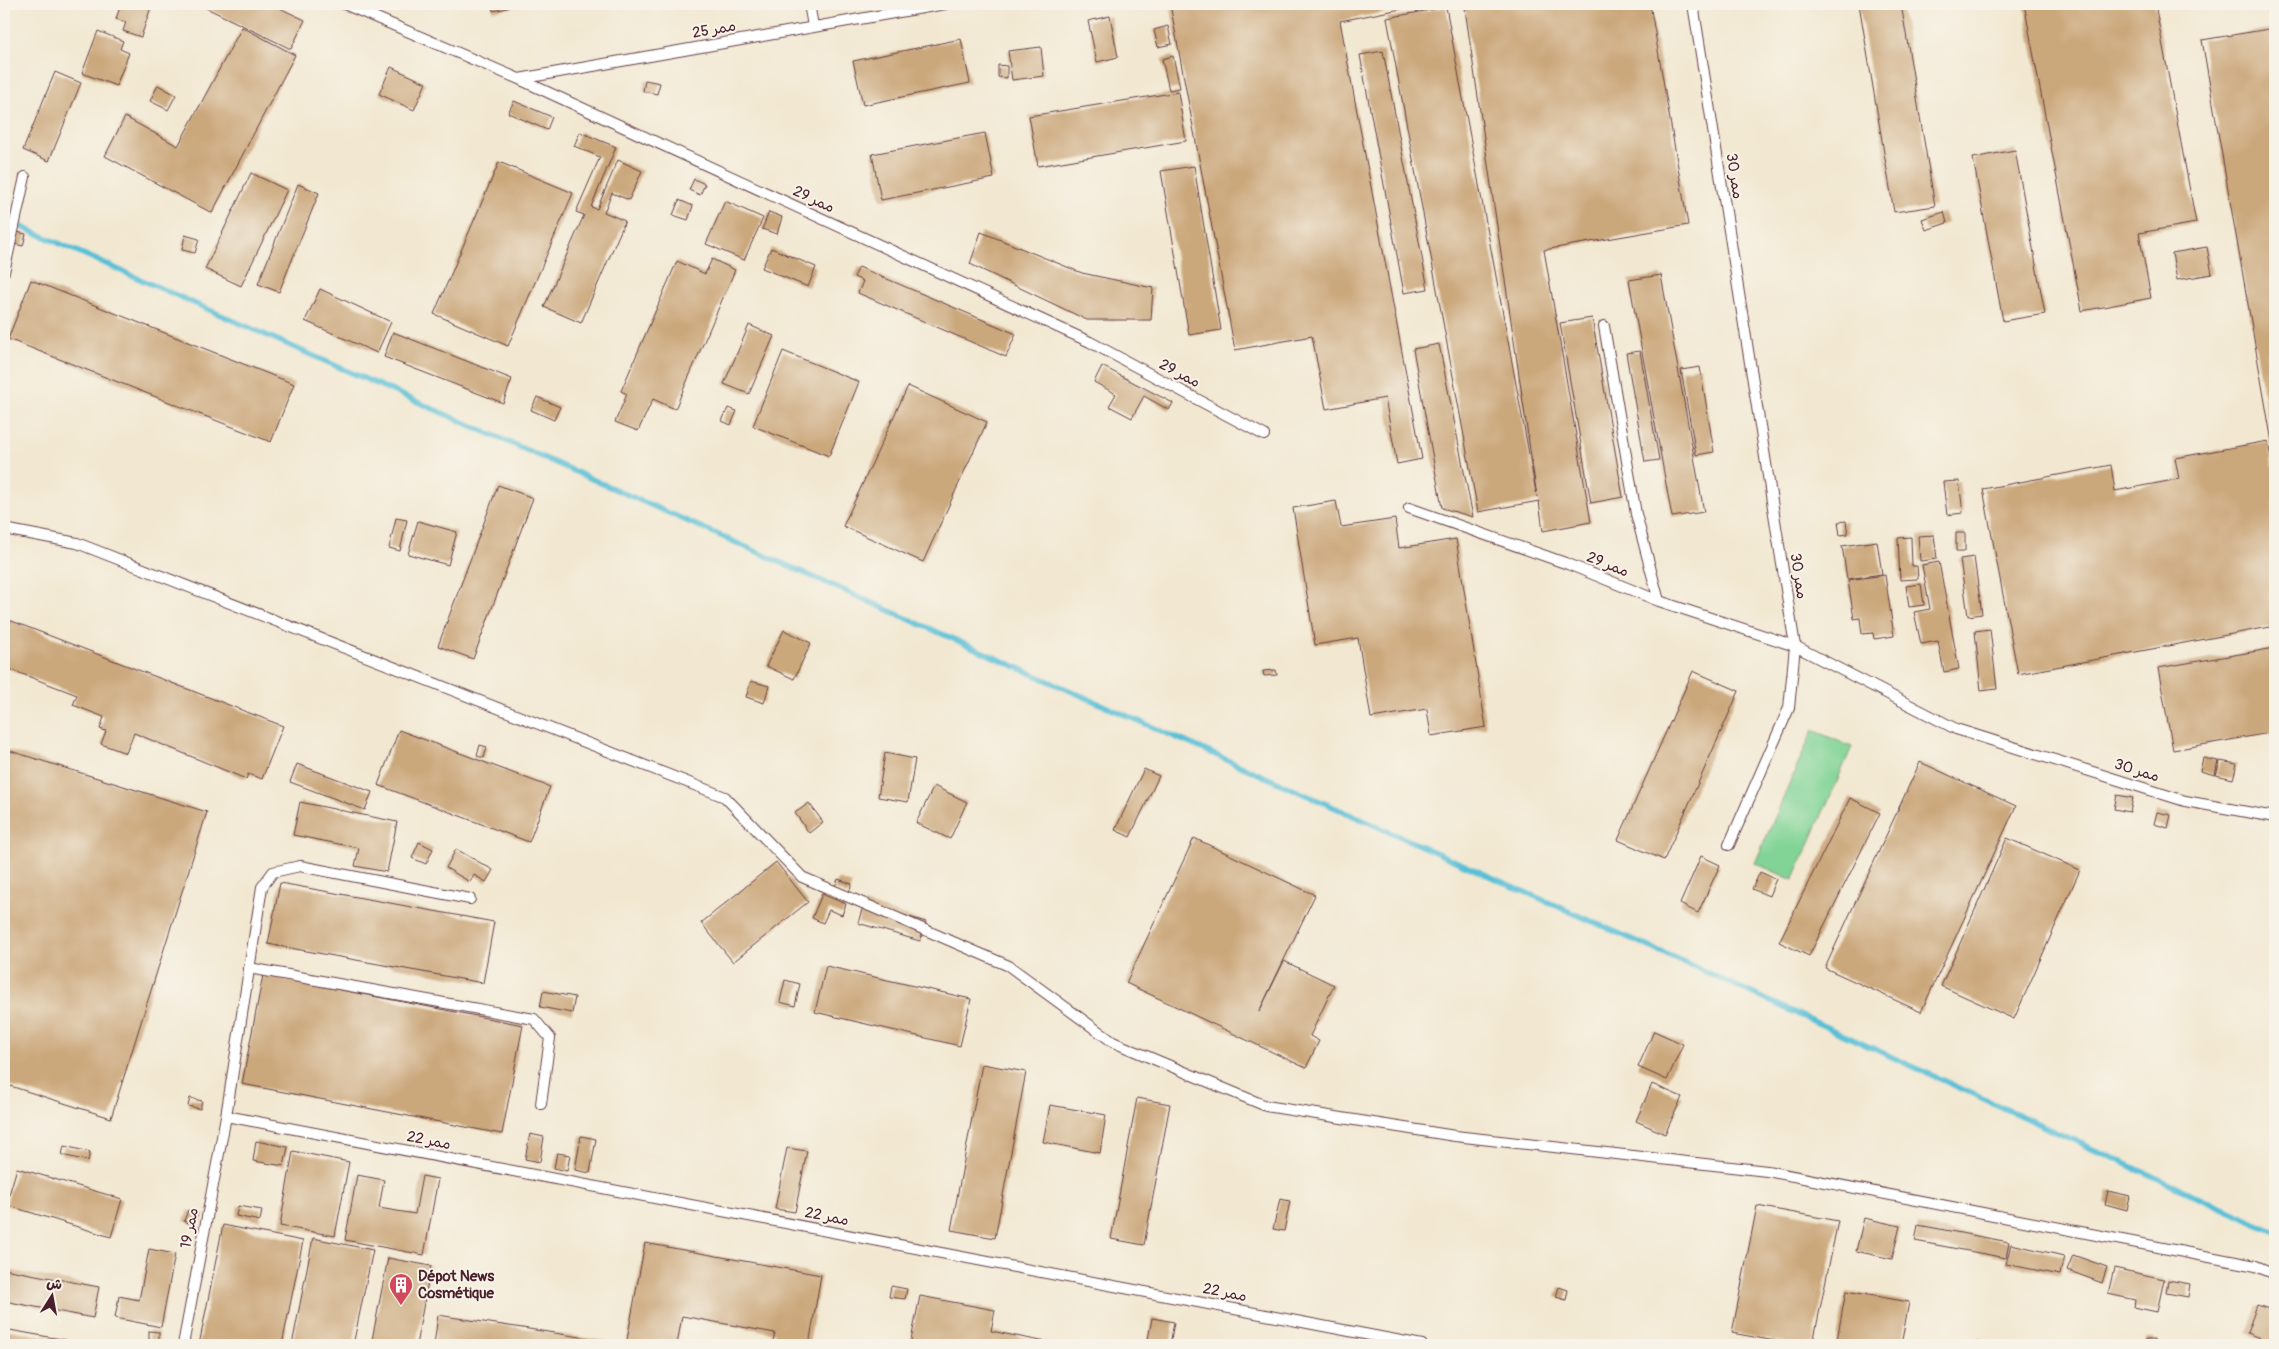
<svg xmlns="http://www.w3.org/2000/svg" width="2279" height="1349" viewBox="0 0 2279 1349" font-family="Pangolin,'Playpen Sans Arabic',sans-serif">
<rect width="100%" height="100%" fill="#f7f3e8"/>
<filter id="ink" filterUnits="userSpaceOnUse"><feTurbulence type="fractalNoise" baseFrequency=".02" numOctaves="2"/><feDisplacementMap in="SourceGraphic" scale="10" xChannelSelector="R" yChannelSelector="G"/><feConvolveMatrix kernelMatrix="1 2 1 2 8 2 1 2 1" color-interpolation-filters="sRGB"/></filter>
<filter id="wash" filterUnits="userSpaceOnUse"><feTurbulence type="fractalNoise" baseFrequency=".0096" numOctaves="4" result="noise"/><feDisplacementMap in="SourceGraphic" scale="20" xChannelSelector="R" yChannelSelector="G"/><feGaussianBlur stdDeviation="1.12" result="paint"/><feColorMatrix in="noise" values="0 0 0 0 0 0 0 0 0 0 0 0 0 0 0 0 0 1.4 0 .05"/><feComposite in="paint" operator="in"/></filter>
<g filter="url(#wash)">
<rect width="100%" height="100%" fill="#f2e8d2"/>
<path fill="#81d496" stroke="#667a60" d="M1813 730 1852 747 1793 880 1755 863Z"/>
<g fill="none" stroke-linecap="round" stroke-linejoin="round">
<path stroke="#59bfd7" stroke-width="5.5" d="M4 219 1686 963 2275 1232"/>
</g>
<g id="blocks">
<path fill="#cba77c" d="M121 4H152L141 37 123 31 126 22 116 19Z
M198 4H271L305 20 291 49Z
M492 4H507L508 8 493 11Z
M1170 4H1426L1340 21 1422 459 1397 464 1385 398 1326 409 1312 336 1235 350Z
M1489 4H1650L1688 225 1544 250 1591 522 1543 531 1539 501 1478 512 1387 18 1446 7 1537 497 1465 9Z
M1859 4H1901L1935 206 1894 212Z
M2024 4H2155L2196 223 2139 233 2151 298 2082 311Z
M1110 16 1118 57 1097 62 1088 21Z
M1168 26 1172 44 1158 47 1154 30Z
M242 27 295 55 212 213 105 156 125 117 178 146Z
M2275 28V454H2274L2202 40Z
M98 31 123 41 120 49 129 53 116 86 82 73Z
M961 39 970 83 863 105 853 61Z
M1041 47 1044 76 1012 80 1008 51Z
M1383 51 1428 289 1404 293 1360 55Z
M1173 56 1180 88 1169 90 1162 59Z
M998 65 1007 66V78L998 77Z
M391 67 426 83 414 110 379 94Z
M55 72 81 83 49 161 23 150Z
M645 80 660 83 657 94 643 91Z
M158 85 176 95 168 110 150 101Z
M1178 92 1186 141 1038 166 1029 116Z
M514 101 552 117 547 130 508 113Z
M580 132 616 147 591 207 597 209 618 160 642 171 629 200 612 193 604 212 625 221 581 323 544 307 584 215 576 212 600 157 574 146Z
M985 133 994 178 881 200 872 154Z
M2015 150 2045 314 2003 321 1973 158Z
M499 162 573 193 508 346 434 314Z
M1194 166 1221 330 1189 335 1161 171Z
M251 173 287 190 241 286 205 269Z
M694 179 705 184 700 195 689 190Z
M298 184 319 193 279 292 258 284Z
M679 200 693 206 688 220 673 215Z
M725 201 763 218 744 260 706 244Z
M769 212 782 217 777 234 762 229Z
M1944 212 1947 223 1926 230 1922 219Z
M17 232 26 234 23 246 14 244Z
M981 232 1082 273 1153 288 1151 320H1087L970 264Z
M185 235 199 239 195 253 182 250Z
M2207 247 2212 274 2177 280 2172 253Z
M771 248 816 267 808 287 762 268Z
M712 259 735 270 675 409 653 399 638 431 615 422 627 394 621 391 677 261 705 274Z
M859 267 1016 334 1006 357 858 293 863 281 854 277Z
M1661 275 1704 512 1672 517 1629 280Z
M31 280 294 384 271 442 8 339Z
M320 289 391 322 377 353 305 321Z
M1592 318 1623 497 1591 503 1560 323Z
M749 325 774 336 749 394 724 384Z
M393 332 512 379 503 403 384 357Z
M1439 344 1473 517 1442 508 1413 349Z
M783 351 859 382 829 456 753 426Z
M1640 351 1659 460 1645 462 1626 353Z
M1102 366 1173 403 1169 410 1144 396 1132 418 1109 406 1116 394 1094 382Z
M1700 367 1714 452 1696 455 1681 370Z
M908 386 987 422 923 562 843 526Z
M537 397 560 407 554 420 531 410Z
M728 408 737 411 731 425 722 421Z
M2268 441 2275 479V626L2018 674 1983 489 2111 465 2115 491 2179 479 2175 458Z
M1959 481 1963 513 1947 515 1943 482Z
M498 485 533 498 473 659 438 646Z
M1336 501 1341 527 1395 519 1399 548 1456 539 1486 727 1431 736 1427 709 1371 718 1358 638 1315 645 1293 508Z
M396 518 407 520 400 551 389 548Z
M418 521 457 532 448 565 408 554Z
M1846 521 1848 534 1840 535 1838 522Z
M1956 533H1965V551H1956Z
M1934 535 1937 559 1920 561 1918 536Z
M1911 537 1912 566H1917L1918 579 1900 580 1898 538Z
M1877 541 1882 574 1847 579 1842 546Z
M1974 557 1982 614 1968 616 1960 559Z
M1939 562 1959 669 1944 672 1938 641 1921 644 1914 612 1930 609 1922 565Z
M1885 575 1894 636 1874 639 1873 633 1862 634 1860 618 1854 619 1848 580Z
M1921 584 1924 605 1909 607 1906 586Z
M4 618 283 726 262 779 248 774 246 779 134 733 126 753 101 744 106 731 100 729 104 717 73 705 77 695 4 667Z
M1990 629 1997 689 1981 691 1975 631Z
M784 630 811 643 794 679 766 666Z
M2275 648V732L2173 750 2158 668Z
M1276 670 1277 675 1264 676 1263 671Z
M1693 671 1739 691 1664 860 1618 840Z
M751 681 769 686 764 703 746 697Z
M399 730 550 787 529 842 378 785Z
M480 745 487 747 484 758 477 756Z
M4 749 207 812 111 1118 4 1084Z
M885 753 915 759 908 802 878 797Z
M2203 758 2218 761 2215 775 2200 771Z
M2220 761 2237 764 2233 779 2216 775Z
M1920 762 2016 806 1921 1012 1825 968Z
M297 764 372 792 365 810 290 782Z
M1144 769 1159 776 1130 837 1115 830Z
M934 786 967 802 950 839 916 823Z
M2117 795 2133 798 2130 812 2114 809Z
M1850 798 1880 813 1809 956 1779 942Z
M300 802 397 822 387 872 355 866 359 848 293 835Z
M809 803 823 822 809 833 795 813Z
M2157 812 2171 815 2168 828 2154 824Z
M1194 838 1315 895 1259 1012 1284 961 1334 985 1310 1036 1319 1041 1306 1068 1126 983Z
M2007 838 2080 870 2014 1019 1941 986Z
M419 842 433 849 426 864 412 858Z
M456 849 493 870 486 882 474 875 470 882 446 868Z
M1701 856 1720 865 1698 913 1680 904Z
M776 862 808 902 733 962 701 923Z
M1760 872 1776 879 1769 896 1752 889Z
M838 879 852 884 848 895 834 889Z
M280 883 494 922 483 983 268 944Z
M822 894 846 904 842 915 829 910 823 923 812 918Z
M864 903 926 922 920 941 858 923Z
M826 966 971 999 960 1046 815 1012Z
M263 975 523 1025 502 1134 242 1084Z
M785 980 800 984 795 1006 780 1002Z
M543 991 575 997 572 1013 540 1007Z
M1654 1031 1683 1044 1667 1080 1638 1067Z
M982 1064 1026 1072 995 1238 951 1230Z
M1652 1084 1682 1097 1665 1134 1636 1121Z
M190 1098 202 1101 200 1109 188 1106Z
M1137 1098 1170 1104 1144 1245 1111 1239Z
M1050 1105 1106 1115 1100 1153 1043 1142Z
M530 1134 544 1137 540 1162 525 1159Z
M581 1136 596 1139 590 1173 575 1170Z
M256 1141 288 1147 284 1166 253 1161Z
M64 1146 90 1152 88 1161 62 1155Z
M787 1148 807 1151 795 1212 775 1209Z
M293 1151 349 1162 335 1236 280 1226Z
M557 1153 570 1155 567 1171 554 1168Z
M17 1168 122 1199 111 1237 6 1205Z
M357 1175 384 1180 379 1208 415 1214 422 1176 438 1179 424 1255 345 1240Z
M2108 1191 2130 1196 2127 1210 2105 1204Z
M1280 1199 1290 1201 1284 1231 1273 1229Z
M238 1206 262 1210 260 1221 236 1216Z
M1757 1206 1838 1221 1813 1343 1819 1345H1797L1732 1333Z
M188 1210 198 1213 194 1225 184 1221Z
M1864 1218 1900 1226 1892 1259 1856 1251Z
M223 1225 303 1241 282 1345H199Z
M1918 1225 2009 1242 2006 1258 1915 1241Z
M313 1238 373 1250 353 1345H292Z
M645 1243 821 1275 809 1345H772L775 1333 682 1316 677 1345H626Z
M2011 1244 2064 1256 2060 1275 2006 1264Z
M149 1249 175 1254 161 1327 115 1318 119 1296 139 1300Z
M2073 1255 2107 1267 2102 1283 2067 1270Z
M388 1258 431 1266 416 1345H371Z
M2114 1268 2164 1279 2157 1312 2134 1307 2135 1300 2108 1294Z
M4 1269 99 1287 93 1318 4 1301Z
M2168 1280 2190 1284 2188 1297 2166 1293Z
M891 1286 907 1289 905 1299 889 1297Z
M1559 1287 1568 1290 1566 1300 1556 1297Z
M1846 1291 1909 1302 1901 1345H1836Z
M920 1296 995 1310 991 1331 1061 1345H910Z
M2257 1305 2275 1311V1344L2247 1333Z
M438 1315 613 1342V1345H434Z
M1152 1318 1174 1322 1170 1345H1147Z
M4 1329 88 1344V1345H4Z
M149 1331 159 1332V1341L149 1340Z
M1216 1340 1238 1344V1345H1215Z
M2146 1340H2154V1345H2145Z
M1976 1342 1997 1344V1345H1976Z"/>
</g>
</g>
<g filter="url(#ink)">
<use href="#blocks" fill-opacity="0" stroke="#633d44" stroke-width="1"/>
<g fill="none" stroke-linecap="round" stroke-linejoin="round">
<g stroke="#633d44" stroke-width="12">
<path id="lane" d="M344 4 519 79 1090 342 1264 435
M809 4 813 26
M1693 4 1795 646 1956 729 2185 801 2275 817
M519 79 945 4
M4 272 25 177
M1604 326 1636 514 1659 601
M1409 508 1568 564 1659 601 1795 646 1789 708 1729 845
M4 529 77 543 725 797 802 877 1009 966 1113 1042 1266 1106 1455 1136 1767 1171 2256 1266 2275 1274
M249 968 534 1019 550 1038 541 1104
M226 1116 1422 1345
M183 1345 226 1116 262 887 273 872 300 866 470 899"/>
</g>
<use href="#lane" stroke="#fff" stroke-width="10"/>
</g>
</g>
<defs>
<g id="building-pin" transform="scale(1.25)"><path d="M0 17L-7.5 6A9.5 9.5 0 1 1 7.5 6Z" fill="#d1495b" stroke="#f7f3e8"/><path d="M-4-6H4V6H1V3H-1V6H-4ZM-2.5-4.3h1.7v1.8h-1.7ZM.8-4.3h1.7v1.8H.8ZM-2.5-1h1.7V.8h-1.7ZM.8-1h1.7V.8H.8Z" fill="#fff"/></g>
</defs>
<g fill-rule="evenodd">
<use href="#building-pin" x="401" y="1285"/>
</g>
<g text-anchor="middle" stroke-width="4" stroke-linejoin="round" paint-order="stroke">
<g font-size="15" fill="#4a1f2b" stroke="#f7f3e8">
<text transform="translate(714 29) rotate(-10)" y="5">ممر 25</text>
<text transform="translate(1735 176) rotate(81)" y="5">ممر 30</text>
<text transform="translate(814 199) rotate(25)" y="5">ممر 29</text>
<text transform="translate(1180 373) rotate(28)" y="5">ممر 29</text>
<text transform="translate(1608 564) rotate(22)" y="5">ممر 29</text>
<text transform="translate(1799 576) rotate(81)" y="5">ممر 30</text>
<text transform="translate(2137 770) rotate(17)" y="5">ممر 30</text>
<text transform="translate(429 1140) rotate(11)" y="5">ممر 22</text>
<text transform="translate(827 1216) rotate(11)" y="5">ممر 22</text>
<text transform="translate(189 1228) rotate(-79)" y="5">ممر 19</text>
<text transform="translate(1225 1292) rotate(11)" y="5">ممر 22</text>
</g>
<g font-size="15" font-weight="bold" fill="#4a1f2b" stroke="#f7f3e8" text-anchor="start">
<text x="418" y="1281">Dépot News<tspan x="418" dy="17">Cosmétique</tspan></text>
</g>
</g>
<rect width="2279" height="1349" fill="none" stroke="#f7f3e8" stroke-width="20"/>
<g transform="translate(52 1296) rotate(11)" stroke="#f7f3e8" stroke-width="4" paint-order="stroke">
<path d="M0-4L9 19L0 12L-9 19Z" fill="#4a1f2b"/>
<text y="-8" font-size="14" font-weight="bold" text-anchor="middle" fill="#4a1f2b">ش</text>
</g>
</svg>
